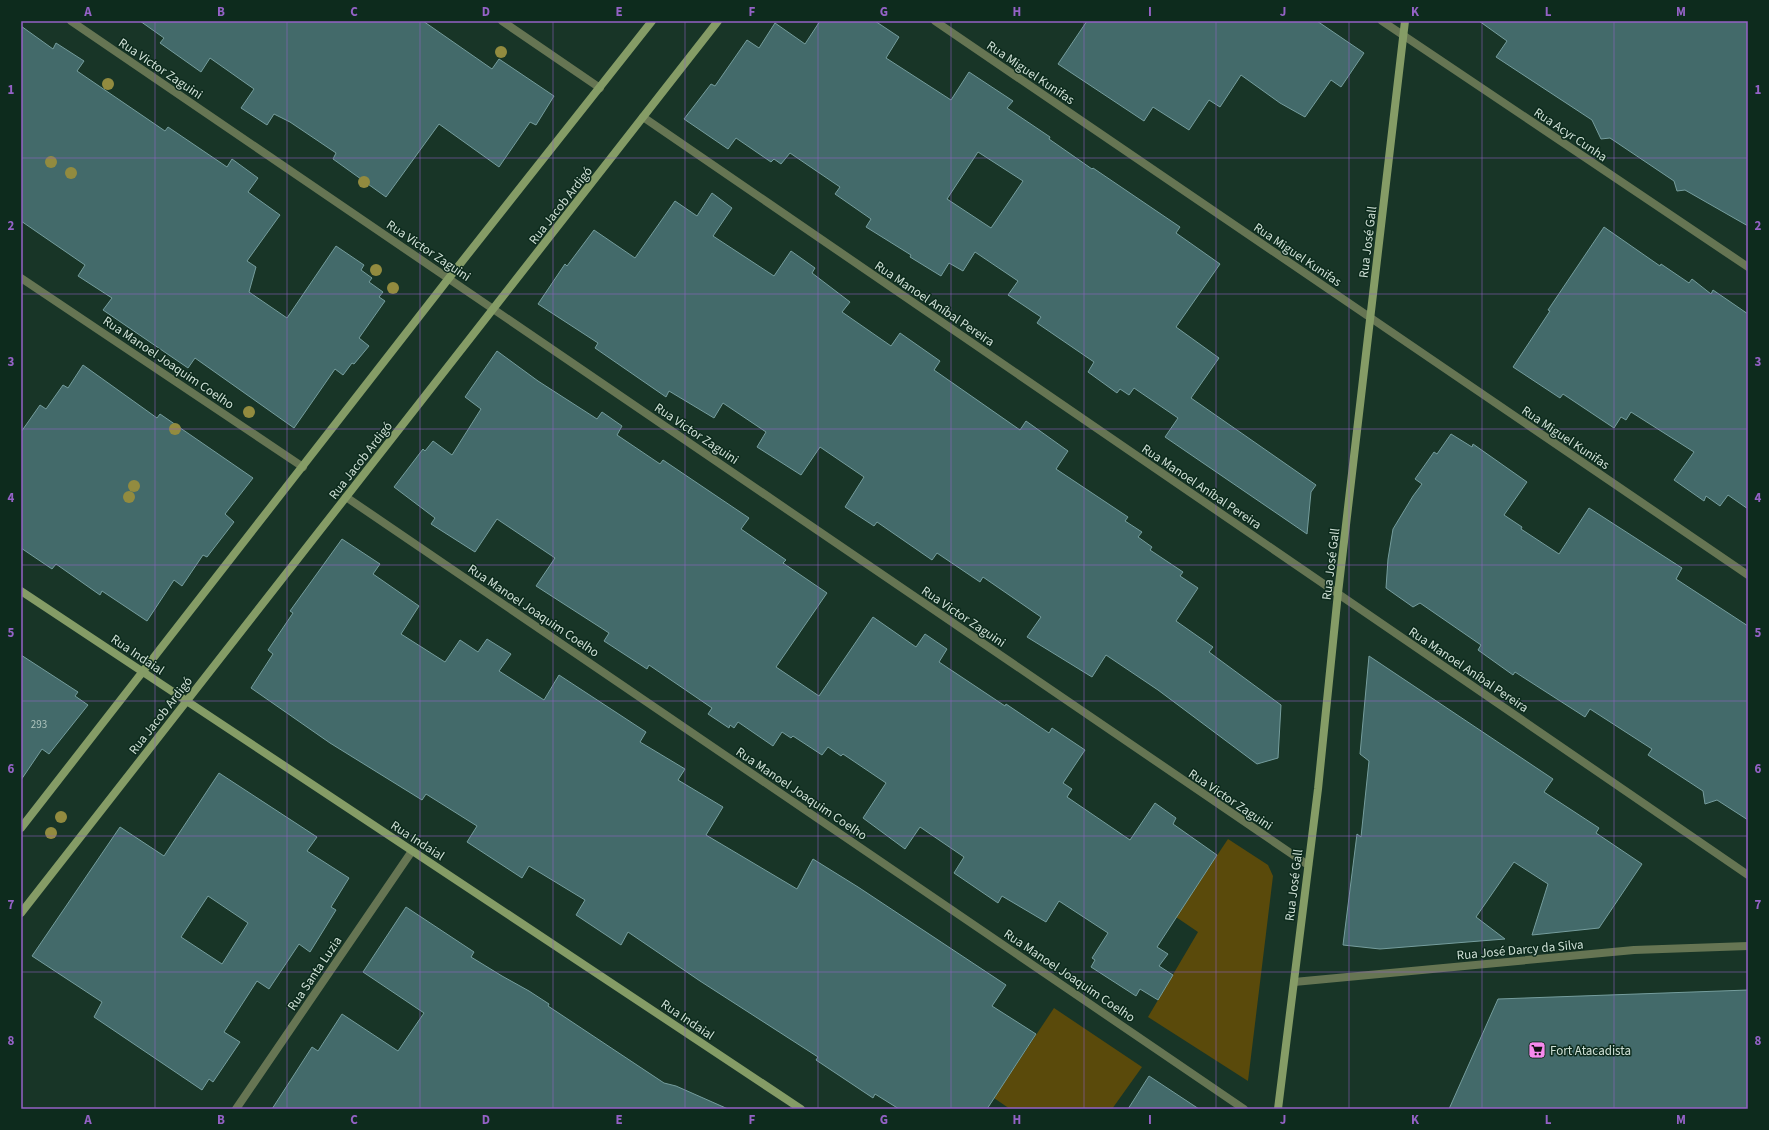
<svg xmlns="http://www.w3.org/2000/svg" width="1769" height="1130" viewBox="0 0 1769 1130" font-family="'Source Sans 3',sans-serif">
<rect width="100%" height="100%" fill="#183527"/>
<path fill="#5a4a0b" d="M1228 839 1268 865 1273 876 1248 1081 1148 1017 1198 932 1176 917Z
M1054 1008 1142 1067 1112 1109H1010L994 1098Z"/>
<path fill="#436a6a" stroke="#759d9d" fill-rule="evenodd" d="M140 21H423L492 69 499 59 554 96 536 125 530 122 499 167 439 124 386 197 333 159 336 153 290 122 274 114 267 125 241 108 254 89 210 58 201 72 160 43 164 38Z
M820 21H875L899 37 886 58 951 100 969 72 1013 101 1007 108 1050 137 1049 139 1092 169 1093 168 1180 227 1176 233 1220 264 1176 327 1219 358 1191 398 1316 485 1311 492 1307 534 1165 437 1178 418 1134 388 1129 395 1120 389 1117 393 1088 372 1094 362 1037 323 1041 317 1008 295 1018 281 975 252 963 271 949 263 941 276 910 257 911 255 866 227 871 219 835 194 840 187 790 153 781 164 774 159 771 162 736 138 728 149 684 119 711 84 715 86 747 40 759 48 775 23 805 44ZM978 152 1023 181 991 228 947 199Z
M1087 21H1317L1364 53 1341 87 1331 80 1305 117 1280 103 1241 75 1220 107 1209 100 1189 130 1153 107 1144 121 1058 64Z
M1479 21H1748V226L1685 190 1677 191 1674 181 1610 138 1601 139 1592 120 1496 57 1507 41Z
M21 26 53 49 56 43 84 61 77 71 165 131 168 127 227 167 232 159 258 178 248 192 280 215 247 261 256 267 249 292 287 318 336 246 364 265 361 270 372 278 369 282 383 292 379 297 385 301 359 338 369 346 354 364 352 363 343 375 335 369 294 428 195 358 188 368 103 310 112 298 78 276 85 265 21 221Z
M712 193 732 208 713 236 774 276 791 251 815 268 812 273 850 302 842 312 891 346 900 333 940 361 934 370 1020 430 1026 421 1068 451 1056 469 1128 517 1125 521 1142 532 1138 537 1152 547 1150 550 1183 572 1180 576 1198 588 1176 621 1213 647 1209 652 1281 705 1278 758 1257 764 1158 690 1106 655 1092 677 1027 637 1041 617 983 577 980 582 937 553 932 560 877 522 874 526 845 507 864 477 820 447 801 475 757 447 766 432 723 403 714 418 669 391 666 397 595 348 598 343 538 304 565 264 567 266 594 230 635 258 675 201 697 216Z
M1604 227 1660 266 1661 264 1689 283 1692 279 1711 294 1713 290 1748 314V509L1728 495 1720 506 1706 496 1704 501 1674 480 1694 452 1631 412 1626 420 1621 417 1614 428 1563 394 1560 398 1513 367 1550 311 1548 310Z
M497 351 538 381 597 419 602 412 622 426 617 435 660 464 663 460 749 518 741 529 786 560 783 563 827 593 776 667 819 696 873 617 916 647 925 634 947 649 939 662 1005 706 1006 704 1049 733 1052 728 1085 750 1063 783 1072 789 1067 797 1130 840 1155 803 1176 818 1173 824 1217 855 1157 947 1168 954 1159 966 1173 975 1158 1000 1140 989 1136 996 1091 967 1095 960 1092 958 1108 933 1059 901 1046 922 1002 896 998 903 954 873 964 857 920 827 905 849 863 818 886 783 843 754 841 756 828 747 822 755 793 736 791 738 782 732 773 746 738 722 734 728 730 725 729 728 708 714 712 708 649 665 647 669 604 641 609 633 536 586 555 558 497 519 475 552 431 524 435 518 394 487 423 449 425 451 433 441 452 455 481 409 465 397Z
M83 365 157 418 160 414 253 478 225 514 234 522 207 557 203 555 182 586 174 580 147 621 102 591 100 595 56 564 52 569 21 548V432L40 405 46 409 63 385 68 388Z
M1451 434 1472 447 1473 444 1527 482 1504 515 1522 527 1521 529 1559 554 1589 508 1682 568 1676 579 1748 626V820L1717 800 1705 804 1703 791 1648 755 1652 749 1590 709 1585 717 1515 672 1513 675 1478 650 1481 645 1420 603 1413 607 1386 588 1388 559 1393 529 1413 496 1422 484 1415 479 1434 452 1437 454Z
M342 539 380 564 373 574 419 606 401 634 445 662 460 640 478 652 487 639 511 654 499 671 544 700 559 675 646 732 640 742 685 769 678 780 723 807 706 835 797 889 813 859 858 887 1006 985 992 1006 1036 1034 987 1109H899L875 1094 873 1098 816 1060 818 1057 700 981 628 932 621 945 576 915 585 900 529 866 522 878 467 842 477 826 426 794 422 800 330 743 251 688 273 654 268 650 293 613 290 611Z
M21 655 78 692 75 696 88 705 49 754 42 749 21 780Z
M1369 656 1553 779 1544 792 1599 828 1596 833 1642 864 1599 928 1532 935 1548 884 1514 862 1476 917 1505 939 1380 949 1343 945 1357 834 1361 837 1369 761 1360 754Z
M219 773 317 837 307 851 349 878 331 907 336 910 310 952 299 944 269 989 257 981 224 1032 240 1042 213 1082 209 1079 202 1090 94 1017 102 1002 32 956 120 827 164 856ZM208 896 248 923 222 964 181 937Z
M406 907 474 952 471 957 502 976 529 991 549 1004 548 1006 664 1083 676 1086 728 1109H272L312 1047 318 1051 342 1014 398 1051 424 1013 363 972Z
M1748 990V1109H1449L1498 999Z
M1149 1076 1199 1109H1128Z"/>
<g fill="none" stroke-linecap="round" stroke-linejoin="round">
<path stroke="#667553" stroke-width="8" d="M71 21 1308 865
M502 21 600 88
M935 21 1748 575
M1382 21 1748 267
M643 117 1748 875
M21 278 303 467
M346 497 1244 1109
M1294 982 1634 950 1748 946
M236 1109 412 851"/>
<path stroke="#859c66" stroke-width="8" d="M21 591 801 1109
M21 828 449 278 652 21
M21 913 718 21
M1278 1109 1318 789 1338 593 1405 21"/>
</g>
<g fill="#928b3f">
<circle cx="501" cy="52" r="6"/>
<circle cx="108" cy="84" r="6"/>
<circle cx="51" cy="162" r="6"/>
<circle cx="71" cy="173" r="6"/>
<circle cx="364" cy="182" r="6"/>
<circle cx="376" cy="270" r="6"/>
<circle cx="393" cy="288" r="6"/>
<circle cx="249" cy="412" r="6"/>
<circle cx="175" cy="429" r="6"/>
<circle cx="134" cy="486" r="6"/>
<circle cx="129" cy="497" r="6"/>
<circle cx="61" cy="817" r="6"/>
<circle cx="51" cy="833" r="6"/>
</g>
<path fill="none" stroke="#9462c6" stroke-width="1" stroke-opacity="0.55" d="M155 21V1109M287 21V1109M420 21V1109M553 21V1109M685 21V1109M818 21V1109M951 21V1109M1084 21V1109M1216 21V1109M1349 21V1109M1482 21V1109M1614 21V1109M21 158H1748M21 294H1748M21 429H1748M21 565H1748M21 701H1748M21 836H1748M21 972H1748"/>
<defs>
<g id="supermarket-square" transform="scale(0.9)"><rect x="-9" y="-9" width="18" height="18" rx="4" fill="#f689ed" stroke="#0d2b1d"/><path d="M-6-5.5h2.5l.6 2H6L4.5 2H-2.5L-4.4-4H-6ZM-1.5 3.2a1.3 1.3 0 1 0 .1 0ZM3 3.2a1.3 1.3 0 1 0 .1 0Z" fill="#111"/></g>
</defs>
<g fill-rule="evenodd">
<use href="#supermarket-square" x="1537" y="1050"/>
</g>
<g text-anchor="middle" stroke-width="3" stroke-linejoin="round" paint-order="stroke">
<g font-size="11" fill="#acc2bb">
<text x="39" y="728">293</text>
</g>
<g font-size="13" fill="#cfe0d6" stroke="#0d2b1d">
<text transform="translate(161 68) rotate(34)" y="5">Rua Victor Zaguini</text>
<text transform="translate(1031 72) rotate(34)" y="5">Rua Miguel Kunifas</text>
<text transform="translate(1571 134) rotate(34)" y="5">Rua Acyr Cunha</text>
<text transform="translate(560 205) rotate(-52)" y="5">Rua Jacob Ardigó</text>
<text transform="translate(1367 242) rotate(-83)" y="5">Rua José Gall</text>
<text transform="translate(429 250) rotate(34)" y="5">Rua Victor Zaguini</text>
<text transform="translate(1298 254) rotate(34)" y="5">Rua Miguel Kunifas</text>
<text transform="translate(935 303) rotate(34)" y="5">Rua Manoel Aníbal Pereira</text>
<text transform="translate(169 362) rotate(34)" y="5">Rua Manoel Joaquim Coelho</text>
<text transform="translate(697 433) rotate(34)" y="5">Rua Victor Zaguini</text>
<text transform="translate(1566 437) rotate(34)" y="5">Rua Miguel Kunifas</text>
<text transform="translate(360 460) rotate(-52)" y="5">Rua Jacob Ardigó</text>
<text transform="translate(1202 486) rotate(34)" y="5">Rua Manoel Aníbal Pereira</text>
<text transform="translate(1330 564) rotate(-83)" y="5">Rua José Gall</text>
<text transform="translate(534 610) rotate(34)" y="5">Rua Manoel Joaquim Coelho</text>
<text transform="translate(964 616) rotate(34)" y="5">Rua Victor Zaguini</text>
<text transform="translate(138 654) rotate(34)" y="5">Rua Indaial</text>
<text transform="translate(1469 669) rotate(34)" y="5">Rua Manoel Aníbal Pereira</text>
<text transform="translate(160 715) rotate(-52)" y="5">Rua Jacob Ardigó</text>
<text transform="translate(802 793) rotate(34)" y="5">Rua Manoel Joaquim Coelho</text>
<text transform="translate(1231 799) rotate(34)" y="5">Rua Victor Zaguini</text>
<text transform="translate(418 840) rotate(33)" y="5">Rua Indaial</text>
<text transform="translate(1293 885) rotate(-83)" y="5">Rua José Gall</text>
<text transform="translate(1520 949) rotate(-5)" y="5">Rua José Darcy da Silva</text>
<text transform="translate(314 973) rotate(-56)" y="5">Rua Santa Luzia</text>
<text transform="translate(1070 975) rotate(34)" y="5">Rua Manoel Joaquim Coelho</text>
<text transform="translate(688 1019) rotate(34)" y="5">Rua Indaial</text>
</g>
<g font-size="13" fill="#cfe0d6" stroke="#0d2b1d" text-anchor="start">
<text x="1550" y="1055">Fort Atacadista</text>
</g>
</g>
<rect width="1769" height="1130" fill="none" stroke="#0d2b1d" stroke-width="44"/>
<rect x="22" y="22" width="1725" height="1086" fill="none" stroke="#9462c6" stroke-width="1.5"/>
<g font-size="13" text-anchor="middle" font-weight="bold" fill="#9462c6">
<text x="88" y="16">A</text>
<text x="221" y="16">B</text>
<text x="354" y="16">C</text>
<text x="486" y="16">D</text>
<text x="619" y="16">E</text>
<text x="752" y="16">F</text>
<text x="884" y="16">G</text>
<text x="1017" y="16">H</text>
<text x="1150" y="16">I</text>
<text x="1283" y="16">J</text>
<text x="1415" y="16">K</text>
<text x="1548" y="16">L</text>
<text x="1681" y="16">M</text>
<text x="11" y="94">1</text>
<text x="1758" y="94">1</text>
<text x="11" y="230">2</text>
<text x="1758" y="230">2</text>
<text x="11" y="366">3</text>
<text x="1758" y="366">3</text>
<text x="11" y="502">4</text>
<text x="1758" y="502">4</text>
<text x="11" y="637">5</text>
<text x="1758" y="637">5</text>
<text x="11" y="773">6</text>
<text x="1758" y="773">6</text>
<text x="11" y="909">7</text>
<text x="1758" y="909">7</text>
<text x="11" y="1045">8</text>
<text x="1758" y="1045">8</text>
<text x="88" y="1124">A</text>
<text x="221" y="1124">B</text>
<text x="354" y="1124">C</text>
<text x="486" y="1124">D</text>
<text x="619" y="1124">E</text>
<text x="752" y="1124">F</text>
<text x="884" y="1124">G</text>
<text x="1017" y="1124">H</text>
<text x="1150" y="1124">I</text>
<text x="1283" y="1124">J</text>
<text x="1415" y="1124">K</text>
<text x="1548" y="1124">L</text>
<text x="1681" y="1124">M</text>
</g>
</svg>
